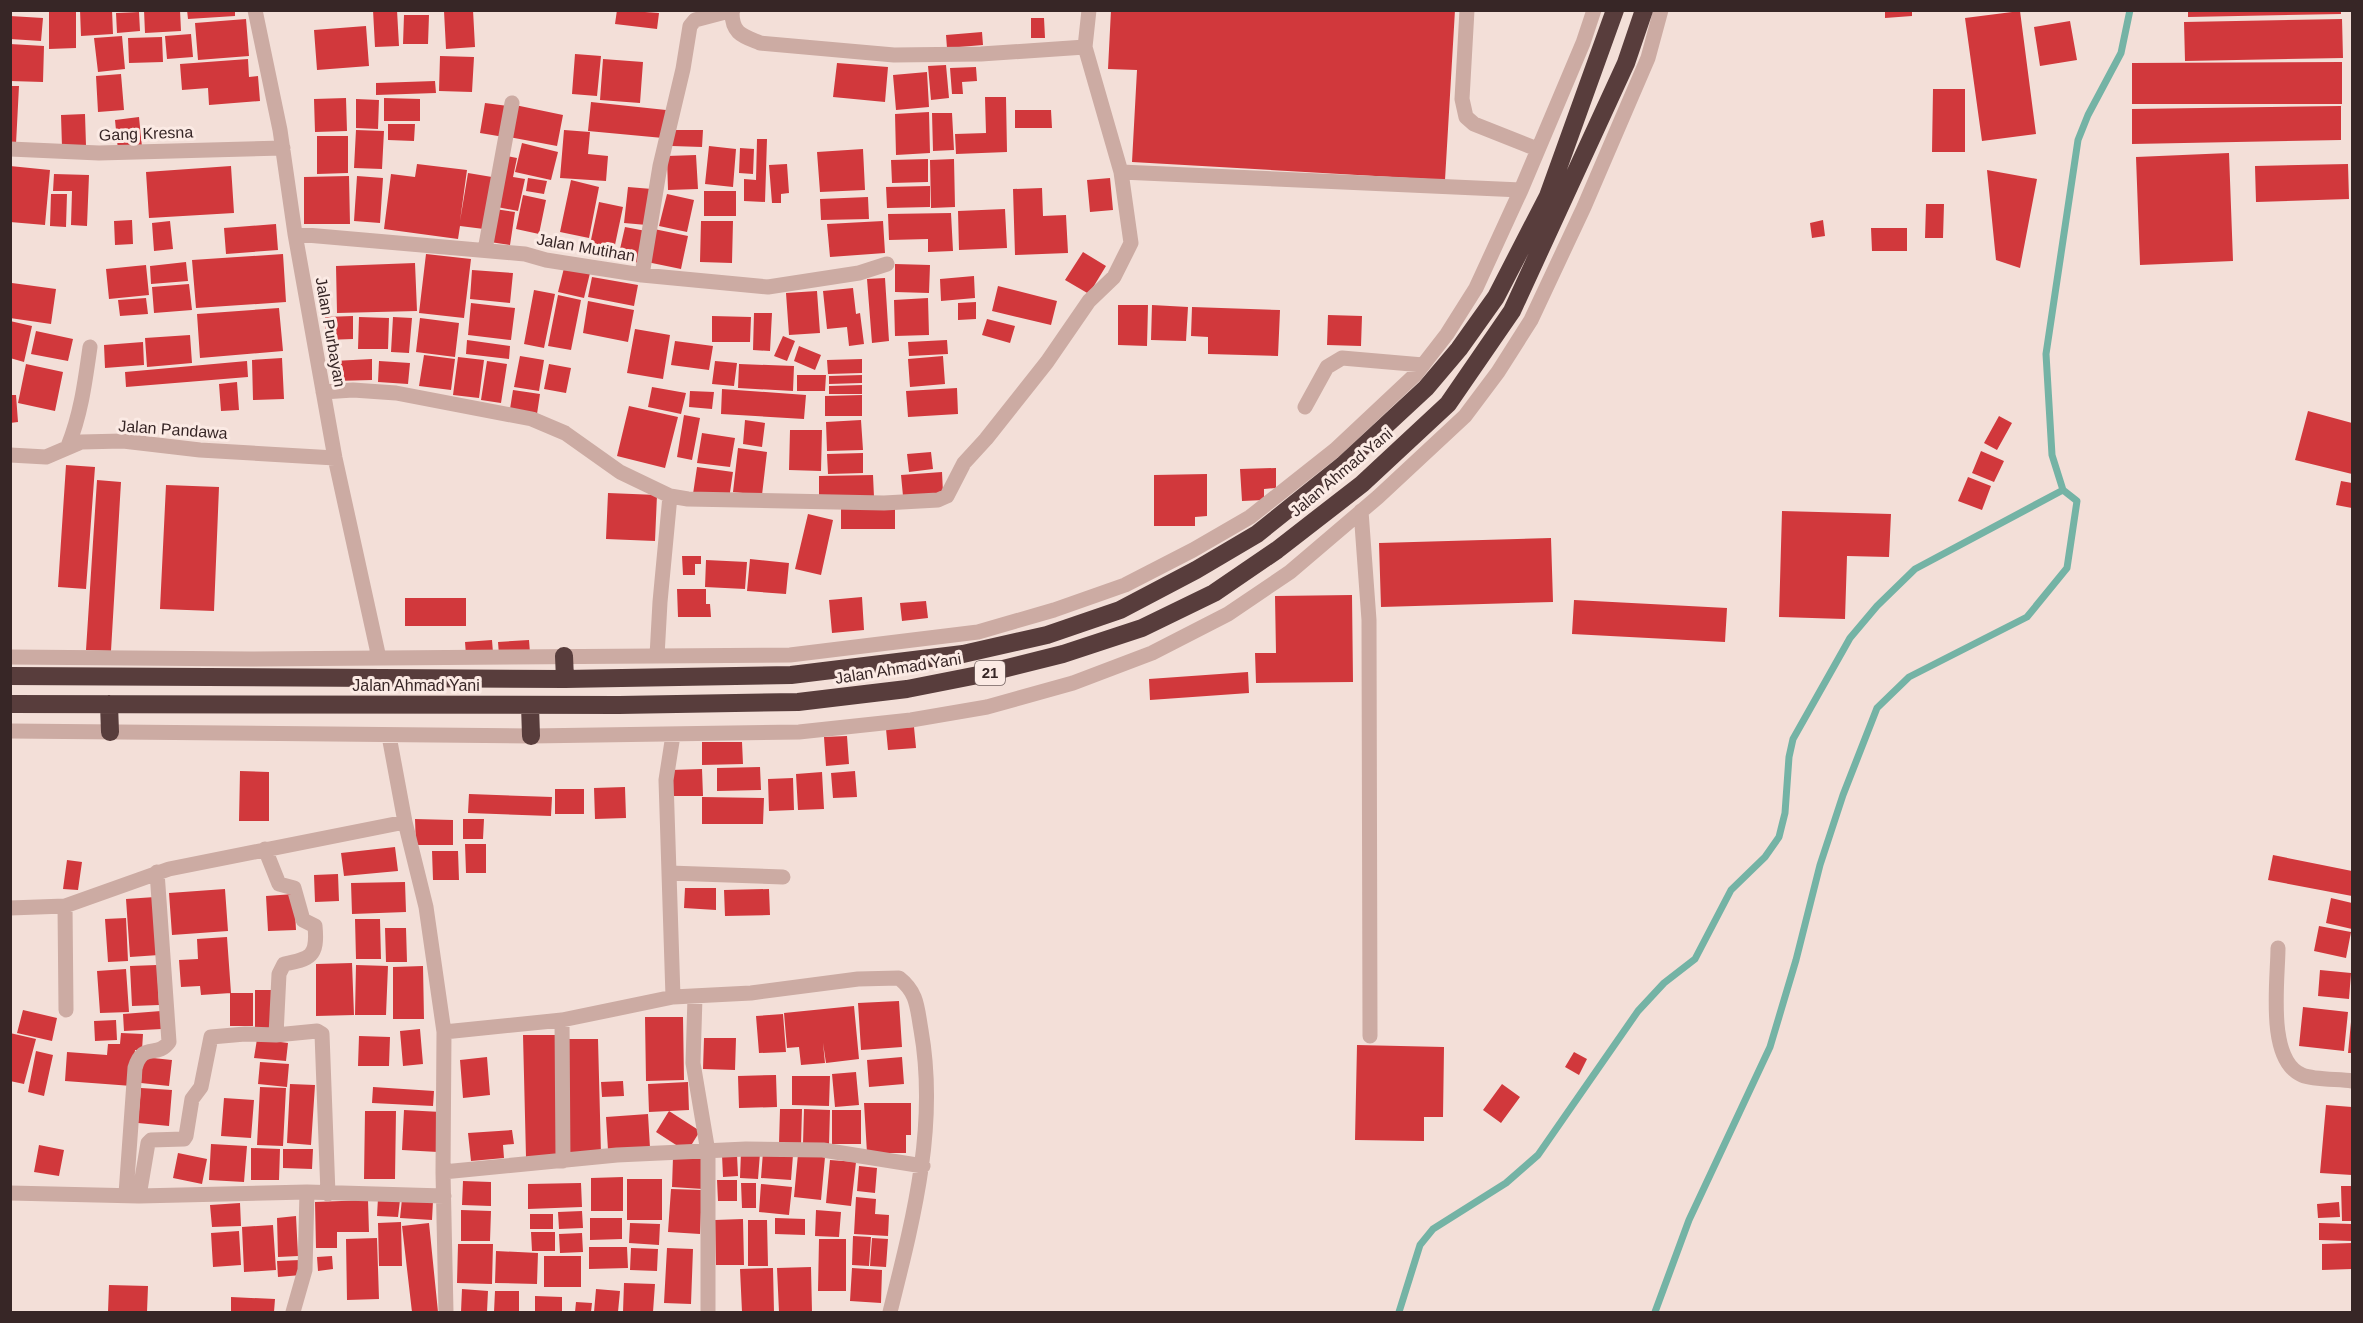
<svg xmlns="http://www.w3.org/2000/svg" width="2363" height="1323" viewBox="0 0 2363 1323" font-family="Arial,sans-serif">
<rect width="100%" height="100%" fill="#f3dfd8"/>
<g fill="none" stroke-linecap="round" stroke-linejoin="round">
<path stroke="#74b3a5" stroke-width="7" d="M1399 1312 1420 1245 1433 1229 1506 1183 1538 1155 1638 1011 1664 983 1695 959 1731 890 1765 857 1779 837 1785 813 1789 757 1793 739 1850 638 1877 606 1915 569 2063 490
M1655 1312 1689 1220 1770 1047 1796 960 1820 865 1843 795 1877 708 1909 677 2027 617 2067 568 2077 501 2063 490 2052 455 2046 354 2078 140 2088 115 2121 53 2130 10"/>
</g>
<path fill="#d1383c" d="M80 10H112L113 34 81 36Z
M144 10H180L181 31 145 33Z
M187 10H235V16L188 19Z
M373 10H397L399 46 375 47Z
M473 10 475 47 446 49 444 11Z
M617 10 659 13 657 29 615 24Z
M1111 10H1455L1445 180 1132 162 1137 70 1108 69Z
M1885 10H1912V16L1885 18Z
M2188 10H2341V14L2188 17Z
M49 11H76V48L49 49Z
M2020 11 2036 134 1982 141 1965 18Z
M139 12 140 31 117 33 116 13Z
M404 15H429L428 44H403Z
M10 16 43 18 41 41 10 39Z
M1031 18H1044L1045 38H1031Z
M246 19 249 56 198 60 195 23Z
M2342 19 2343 58 2185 61 2184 22Z
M2070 21 2077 60 2040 66 2034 27Z
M366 26 369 66 317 70 314 30Z
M982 32 983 45 947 48 946 35Z
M191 34 193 57 167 59 165 36Z
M122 36 125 69 98 72 94 38Z
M162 37 163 62 129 63 128 38Z
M10 44 44 46 43 82 10 81Z
M575 54 601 56 597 96 572 94Z
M440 56 474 57 472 92 439 91Z
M248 59 249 77 258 76 260 101 209 105 208 88 182 90 180 64Z
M603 59 643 62 640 103 600 100Z
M2342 62V104H2132V63Z
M837 63 888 67 885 102 833 97Z
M946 65 949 98 931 100 928 66Z
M976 67 977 81 962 82 963 94H952L950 68Z
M927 72 929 107 896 110 893 75Z
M121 74 124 110 98 112 96 76Z
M435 81 436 93 376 95V83Z
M10 86H19L16 144 10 143Z
M1933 89H1965V152H1932Z
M985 97H1006L1007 152 956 154 955 134 986 133Z
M346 98 347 131 315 132 314 99Z
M384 98 420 99V121H384Z
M356 99 379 100 378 129 356 128Z
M591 102 666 110 663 138 588 131Z
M485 103 508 106 504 137 480 133Z
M515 105 563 115 557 146 509 137Z
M2341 106V140L2132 144V109Z
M1015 110H1051L1052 128H1015Z
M929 112 930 153 896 155 895 114Z
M932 113H952L954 150 933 151Z
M85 114 86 146 62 147 61 115Z
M139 117 142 147 118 150 115 120Z
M388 124H415L414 141 388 140Z
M356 130 384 131 382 169 354 168Z
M564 130 590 132 588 154 608 156 606 181 560 178Z
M672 130H703L702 147 672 146Z
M317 136H348V173L317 174Z
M757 139H767L765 202 744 201V179L756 180Z
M522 143 558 152 551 180 515 172Z
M709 146 736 149 733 187 705 184Z
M740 148 754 149 753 174 739 173Z
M863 149 865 190 820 192 817 152Z
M2229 153 2233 261 2140 265 2136 157Z
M696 155 698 189 668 190 667 156Z
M507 156 517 158 513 177 525 179 518 211 497 207Z
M928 159V182L892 183 891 160Z
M954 159 955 207 931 208 930 160Z
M417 164 467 170 460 221 468 173 492 177 484 229 460 226 458 239 384 229 391 174 415 177Z
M787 164 789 193 781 194V203H772L769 165Z
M2348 164 2349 199 2256 202 2255 166Z
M10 166 50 170 45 225 10 222Z
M231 166 234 213 149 218 146 172Z
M1987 170 2037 179 2020 268 1996 260Z
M54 174 89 175 87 226 71 225 72 191H53Z
M349 176 350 224H304V177Z
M357 176 383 178 380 223 354 221Z
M528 178 547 181 544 194 526 191Z
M1110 178 1113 210 1090 212 1087 180Z
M571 180 599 187 589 238 560 232Z
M930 186V207L887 208 886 187Z
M628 187 652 189 647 225 624 223Z
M1042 188 1043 216 1066 215 1068 253 1015 255 1013 189Z
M704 191H736V216H704Z
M51 194H67L66 227 50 226Z
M667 194 694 200 687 232 659 226Z
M523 195 546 200 539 234 516 229Z
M868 197 869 219 821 220 820 199Z
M599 202 623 207 612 259 588 254Z
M1926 204H1944L1943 238H1925Z
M495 209 515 212 510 245 490 242Z
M1005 209 1007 248 959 250 958 211Z
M951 213 953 251 928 252V239L889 240 888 214Z
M132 220 133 244 115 245 114 221Z
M1823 220 1825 236 1812 238 1810 223Z
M170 221 173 249 154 251 152 223Z
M701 221H733L732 263 700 262Z
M883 221 885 253 830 257 827 224Z
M276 224 278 250 226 254 224 228Z
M625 227 646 231 639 263 618 258Z
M1871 228H1907V251H1872Z
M654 229 688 236 681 269 647 262Z
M1083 252 1106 266 1089 294 1065 280Z
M283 254 286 302 196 308 192 260Z
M426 254 471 259 464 318 419 313Z
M186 262 188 281 151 284 150 266Z
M415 263 417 311 337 313 336 266Z
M895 264 930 265 929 293 895 292Z
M146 265 149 295 109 299 106 269Z
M564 268 590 273 584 298 558 292Z
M472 270 513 273 510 303 470 299Z
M974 276 975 298 941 301 940 279Z
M592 277 638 285 634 306 588 297Z
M885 278 889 341 872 343 867 279Z
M12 283 56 289 51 324 10 318Z
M189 284 192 310 154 313 152 287Z
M998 286 1057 301 1051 325 992 311Z
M853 288 856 314 860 313 864 344 849 346 847 327 827 329 823 291Z
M534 290 555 294 544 348 524 344Z
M817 291 820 333 789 335 786 293Z
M558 295 581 300 571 350 548 346Z
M146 298 148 314 120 316 118 300Z
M928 298 929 335 895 336 894 300Z
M588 301 634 310 628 342 583 333Z
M976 302V319L958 320V303Z
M471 303 515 308 511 340 468 335Z
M1118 305H1148L1147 346 1118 345Z
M1152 305 1188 307 1186 341 1151 340Z
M1192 307 1280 310 1278 356 1208 354V337L1191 336Z
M279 308 283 351 200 358 197 314Z
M754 313H772L770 351 753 350Z
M1328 315 1362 316 1361 346 1327 345Z
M353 316V339L326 340 325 317Z
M712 316 751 317 750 342H712Z
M359 317 389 318 388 349H358Z
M393 317 412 318 409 353 391 352Z
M420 318 459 323 455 357 416 352Z
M987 319 1015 326 1010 343 982 335Z
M10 321 32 326 24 362 10 358Z
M635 329 670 335 663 379 627 373Z
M36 331 73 339 68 361 31 354Z
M190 335 192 363 147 367 145 338Z
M783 336 795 341 787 361 774 356Z
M467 340 510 346 509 359 466 354Z
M947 340 948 354 909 356 908 342Z
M675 341 713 346 709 370 671 365Z
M143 342 144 365 105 368 104 345Z
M799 346 821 355 815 370 794 361Z
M424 355 455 359 451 390 419 386Z
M520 356 544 360 539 391 514 387Z
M943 356 945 384 910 387 908 359Z
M458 357 484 360 479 398 453 395Z
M282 358 284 399 253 400 252 360Z
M372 359V380L335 381 334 361Z
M862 359V373L828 374 827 360Z
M247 361 248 377 126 387 125 372Z
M379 361 410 363 408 384 378 382Z
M487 361 507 364 501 403 481 400Z
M715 361 737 363 734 386 712 384Z
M26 364 63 372 55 411 18 403Z
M549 364 571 368 566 393 544 389Z
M739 364 794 366 793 391 738 388Z
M797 375H826L825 391H797Z
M862 375V383L829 384V376Z
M237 382 239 410 221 411 219 384Z
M862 385V394H829V386Z
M652 387 686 393 681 414 648 407Z
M957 388 958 414 908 417 906 391Z
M722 389 806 395 804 419 721 414Z
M513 390 540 394 537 414 510 409Z
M690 391 714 392 712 409 689 407Z
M10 395H16L18 422 10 423Z
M862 395V416H825V396Z
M629 406 678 417 665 468 617 456Z
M2308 411 2352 423V474L2295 460Z
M684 415 700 418 692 460 677 457Z
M1999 416 2012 423 1997 450 1984 443Z
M745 420 765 423 762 447 743 444Z
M861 420 863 450 827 451 826 422Z
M790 430H822L821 471 789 470Z
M702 433 735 438 730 467 697 463Z
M738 448 767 452 762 495 733 492Z
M1981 451 2004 461 1994 482 1972 473Z
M931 452 933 469 909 472 907 454Z
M863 453V473L828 474 827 454Z
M66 465 95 467 86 589 58 587Z
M697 467 733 472 729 499 693 494Z
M1276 468V488L1264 489V500L1242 501 1240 469Z
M942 472 943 493 903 496 901 475Z
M1207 474V516L1195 517V526H1154V475Z
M873 475 874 497 819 499V476Z
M1968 477 1991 486 1982 510 1958 501Z
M97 480 121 482 111 651 86 650Z
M2341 481 2352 483V508L2336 505Z
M166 485 219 487 214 611 160 609Z
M608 493 657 495 655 541 606 539Z
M841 507H895V529H841Z
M1782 511 1891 514 1889 557 1847 556 1845 619 1779 617Z
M808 514 833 520 821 575 795 569Z
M1551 538 1553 602 1381 607 1379 543Z
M682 556H701V564H695V575H683Z
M750 559 789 563 786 594 747 591Z
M706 560 747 562 745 589 705 587Z
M677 589H706V604H710L711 617H678Z
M1352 595 1353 682 1256 683 1255 653H1276L1275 596Z
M862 597 864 630 832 633 829 600Z
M405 598H466V626H405Z
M1574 600 1727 608 1725 642 1572 634Z
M926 601 928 618 902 621 900 603Z
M492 640 493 653 466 655 465 642Z
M529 640 530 653 499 655 498 642Z
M1248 672 1249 693 1150 700 1149 679Z
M914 727 916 748 888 750 886 729Z
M847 736 849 764 826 766 824 737Z
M702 742H742L743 764 702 765Z
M760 767 761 790 717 791V768Z
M702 769 703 796H672L671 770Z
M240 771 269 772V821H239Z
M855 771 857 797 833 798 831 773Z
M822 772 824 809 798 810 796 774Z
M793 778 794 810 769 811 768 779Z
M625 787 626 818 595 819 594 788Z
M555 789H584V814H555Z
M469 794 552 797 551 816 468 813Z
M702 797 764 798 763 824H702Z
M415 819 453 820V845H416Z
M463 819H484L483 839H463Z
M465 844H486V873H466Z
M395 847 398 871 344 876 341 853Z
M432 851H458L459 880H433Z
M2273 855 2352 871V896L2268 880Z
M67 860 82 862 78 890 63 889Z
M338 874 339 901 315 902 314 875Z
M405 882 406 912 352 914 351 883Z
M685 888H716V910L684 908Z
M225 889 228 931 172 935 169 893Z
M769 889 770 915 725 916 724 890Z
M294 894 296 930 268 931 266 896Z
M155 897 159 955 130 957 126 899Z
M2331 898 2352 903V929L2326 923Z
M126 918 128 961 108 962 105 919Z
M355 919H380L381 959H356Z
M2319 926 2351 932 2346 958 2314 951Z
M385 928H406L407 962H386Z
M227 937 231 993 201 995 200 986 181 987 179 960 198 959 197 939Z
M352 963 354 1015 316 1016V964Z
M157 965 159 1005 132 1006 130 966Z
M356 965 388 966 386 1015H355Z
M423 966 424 1019H393V967Z
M126 969 129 1012 100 1013 97 971Z
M2320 970 2351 973 2349 999 2318 996Z
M255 990H274L273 1028H255Z
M230 993H253V1026H230Z
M899 1001 902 1047 861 1050 858 1003Z
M854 1006 859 1059 826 1063 823 1043 825 1063 801 1065 799 1047 787 1048 784 1013Z
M2303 1007 2348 1012 2344 1051 2299 1046Z
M23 1010 57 1018 52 1041 17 1033Z
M161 1011 162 1029 124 1031 123 1014Z
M783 1014 786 1052 759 1053 756 1016Z
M645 1017H683L684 1080 646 1081Z
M116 1020 117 1040 95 1041 94 1021Z
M2351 1022H2352V1053H2348Z
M420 1029 423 1064 403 1066 400 1031Z
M10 1033 36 1039 24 1084 10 1081Z
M121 1033 143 1034 142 1050H135L132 1086 65 1081 67 1052 107 1055 108 1044H120Z
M523 1035H556L559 1157H526Z
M359 1036 390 1037 389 1066H358Z
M704 1038H736L735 1070 703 1069Z
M257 1039 288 1043 286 1061 254 1058Z
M567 1039H598L601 1154H570Z
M1357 1045 1444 1047 1443 1117H1424V1141L1355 1140Z
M36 1051 53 1055 44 1096 28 1092Z
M1574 1052 1587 1059 1579 1075 1565 1067Z
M143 1057 172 1060 169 1086 141 1083Z
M487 1057 490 1095 463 1098 460 1060Z
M902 1057 904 1084 869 1087 867 1060Z
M260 1062 289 1064 287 1087 258 1084Z
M856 1072 859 1105 835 1107 832 1074Z
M776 1075 777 1107 739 1108 738 1076Z
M792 1076H830L829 1106 792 1105Z
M623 1081 624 1096 602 1097 601 1082Z
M688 1082 689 1110 649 1112 648 1084Z
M290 1084 315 1085 311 1145 287 1143Z
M1502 1084 1520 1097 1501 1123 1483 1110Z
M260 1087 286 1088 283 1146 257 1145Z
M373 1087 434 1091 433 1106 372 1103Z
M141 1088 172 1090 169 1126 138 1123Z
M224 1098 254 1100 251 1138 221 1136Z
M864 1103H911V1135H906V1153H867Z
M2326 1105 2352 1107V1175L2320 1173Z
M780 1109H802L801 1145 779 1144Z
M804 1109 830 1110 829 1145 803 1144Z
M404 1110 441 1112 438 1152 402 1150Z
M832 1110H861V1144H832Z
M365 1111H396L395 1179H364Z
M669 1111 700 1131 687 1152 656 1132Z
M648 1114 650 1148 608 1150 606 1117Z
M512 1130 514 1144 503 1145 504 1158 471 1161 468 1133Z
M211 1144 247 1146 244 1182 209 1180Z
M39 1145 64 1150 59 1176 34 1172Z
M251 1148 280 1149 279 1180H251Z
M283 1149H313L312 1169 283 1168Z
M741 1152 760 1153 758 1179 740 1178Z
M763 1152 793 1155 791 1180 761 1178Z
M178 1153 207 1159 202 1184 173 1178Z
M798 1154 825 1157 821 1200 794 1197Z
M722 1155H737L738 1176 723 1177Z
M673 1157 705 1159 703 1189 672 1187Z
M830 1160 856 1162 851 1206 826 1203Z
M859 1166 877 1168 875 1193 857 1191Z
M623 1177V1211H591V1178Z
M627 1179H662V1220H627Z
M717 1180H737V1201H718Z
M463 1181 491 1182V1206L462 1205Z
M581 1183 582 1207 528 1209V1184Z
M741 1183H756V1208H742Z
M761 1184 792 1187 789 1215 759 1212Z
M2341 1186H2352V1221H2342Z
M671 1189 702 1190 700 1234 668 1232Z
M856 1197 876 1199 875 1214 889 1215 888 1236 854 1234Z
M378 1198 400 1200 398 1217 377 1216Z
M402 1199 433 1201 432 1220 400 1218Z
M368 1200 369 1232H337V1248H316L315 1202Z
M2339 1202 2340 1217 2318 1218 2317 1204Z
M240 1203 241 1226 212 1227 210 1205Z
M461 1210 491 1211 490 1241H461Z
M816 1210 841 1212 839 1237 815 1236Z
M582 1211 583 1228 559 1229 558 1212Z
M530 1214H553V1229H530Z
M296 1216 298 1256 278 1257 277 1218Z
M590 1218H622V1239L590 1240Z
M775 1218 805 1219V1235L775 1234Z
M743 1219 744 1265H716L715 1220Z
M748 1220H767L768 1266H748Z
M401 1222 402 1266H379L378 1223Z
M429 1223 438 1312H412L402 1226Z
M630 1223 660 1224 659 1245 629 1243Z
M2319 1223 2352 1224V1241L2319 1240Z
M273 1225 276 1270 244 1272 242 1227Z
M239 1231 241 1265 213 1267 211 1233Z
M531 1232H555V1251H532Z
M582 1233 583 1252 560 1253 559 1234Z
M853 1236 871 1237 869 1266 852 1265Z
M377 1238 379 1299 347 1300 346 1239Z
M872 1238 888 1239 886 1267 870 1266Z
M819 1239H846V1291H818Z
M2352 1243V1269L2322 1270V1244Z
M458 1244H493L492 1284 457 1283Z
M589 1247H627L628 1268 589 1269Z
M631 1248 658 1249 657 1271 630 1270Z
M667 1248 693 1249 691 1304 664 1303Z
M496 1251 538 1253 537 1284 495 1283Z
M332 1256 333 1269 318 1271 317 1257Z
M544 1256H581V1287H544Z
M300 1260 301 1275 278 1277 277 1261Z
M811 1267 812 1312H779L777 1268Z
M773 1268 774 1312H742L740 1269Z
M852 1268 882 1270 881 1303 850 1301Z
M624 1283 655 1284 653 1312H623Z
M109 1285 148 1286 147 1312H108Z
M462 1289 488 1291 487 1312H461Z
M596 1289 620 1291 618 1312H594Z
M495 1291H519V1312H494Z
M535 1296 562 1297V1312H535Z
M231 1297 275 1299 274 1312H231Z
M576 1302 592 1303 591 1312H575Z"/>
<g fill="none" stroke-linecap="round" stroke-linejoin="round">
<path stroke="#ccaba3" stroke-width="15" d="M255 10 280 130 295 234 335 458 379 658
M1467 10 1462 99 1466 117 1474 124 1537 149
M732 12C732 34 743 36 760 43L894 55 981 54 1085 47
M10 149 99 153 283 148
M1121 172 1521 190
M295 234 525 254 546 260 642 275 768 287 859 273 887 264
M485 250 512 103
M642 275 660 166 683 69 690 26 695 20 733 10
M323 392 353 390 396 393 532 419 565 433 620 472 670 496 688 499 884 503 938 500 947 496 964 463 986 439 1047 362 1089 301 1114 277 1131 243 1121 172 1085 47 1089 10
M1305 407 1327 367 1342 358 1423 365
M68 446C81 414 85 382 90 347
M10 455 46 457 81 442 123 441 200 450 335 458
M1361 511 1369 620 1370 1036
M657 656 660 602 670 496
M10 657 250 659 790 655 978 632 1054 610 1125 585 1193 550 1250 517 1335 450 1416 374 1447 334 1476 288 1521 190 1583 43 1594 10
M10 731 531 736 799 732 911 720 987 707 1073 683 1152 653 1228 614 1290 572 1378 497 1465 416 1498 372 1531 320 1584 207 1648 58 1661 10
M389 736 405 822 426 907 444 1032 443 1172 446 1312
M669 873 783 877
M65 906 66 1010
M10 908 65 906 169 869 405 822
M2278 948C2278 979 2266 1060 2302 1075 2314 1080 2339 1079 2352 1081
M673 997 666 780 673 735
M695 997 693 1063 708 1152V1312
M562 1020 563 1161
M444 1032 562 1020 673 997 751 993 858 979 899 978C918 993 917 1008 921 1030 938 1126 913 1220 890 1312
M276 1035 317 1031 322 1034 328 1194
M443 1172 617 1155 746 1149 823 1150 923 1166
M10 1193 139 1196 307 1192 444 1196
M126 1194 135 1068C143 1041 157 1059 169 1042L157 872
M139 1196 148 1143 151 1140 184 1139 186 1136 192 1099 201 1087 211 1037 245 1034 276 1035 279 974 284 964C310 959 318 957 315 926L303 920 294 888 279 884 265 849
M293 1312 305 1270 307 1192"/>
<path stroke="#583d3c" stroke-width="18" d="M564 656 565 679
M10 676 565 679 791 675 963 654 1047 635 1120 610 1196 570 1257 534 1343 465 1426 388 1459 349 1496 297 1548 196 1615 10
M10 704 619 705 798 702 907 689 983 674 1063 654 1142 628 1214 593 1277 550 1362 484 1448 404 1512 311 1626 63 1644 10
M109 704 110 732
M530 705 531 736"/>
</g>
<g text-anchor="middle" stroke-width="6" stroke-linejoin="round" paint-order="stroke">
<rect fill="#fbeae4" stroke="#72615f" stroke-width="1.5" x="975" y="661" width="30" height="24" rx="4.5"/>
<g font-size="15" font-weight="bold" fill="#372626">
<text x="990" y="678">21</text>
</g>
<g font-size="16" fill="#372626" stroke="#fbeae4">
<text transform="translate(146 133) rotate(-2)" y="6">Gang Kresna</text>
<text transform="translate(586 247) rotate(10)" y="6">Jalan Mutihan</text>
<text transform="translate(331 332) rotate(80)" y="6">Jalan Purbayan</text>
<text transform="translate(173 429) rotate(4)" y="6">Jalan Pandawa</text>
<text transform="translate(1341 472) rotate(-40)" y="6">Jalan Ahmad Yani</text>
<text transform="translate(898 668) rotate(-9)" y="6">Jalan Ahmad Yani</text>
<text x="416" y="691">Jalan Ahmad Yani</text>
</g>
</g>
<rect width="2363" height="1323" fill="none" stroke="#372626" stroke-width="24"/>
</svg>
